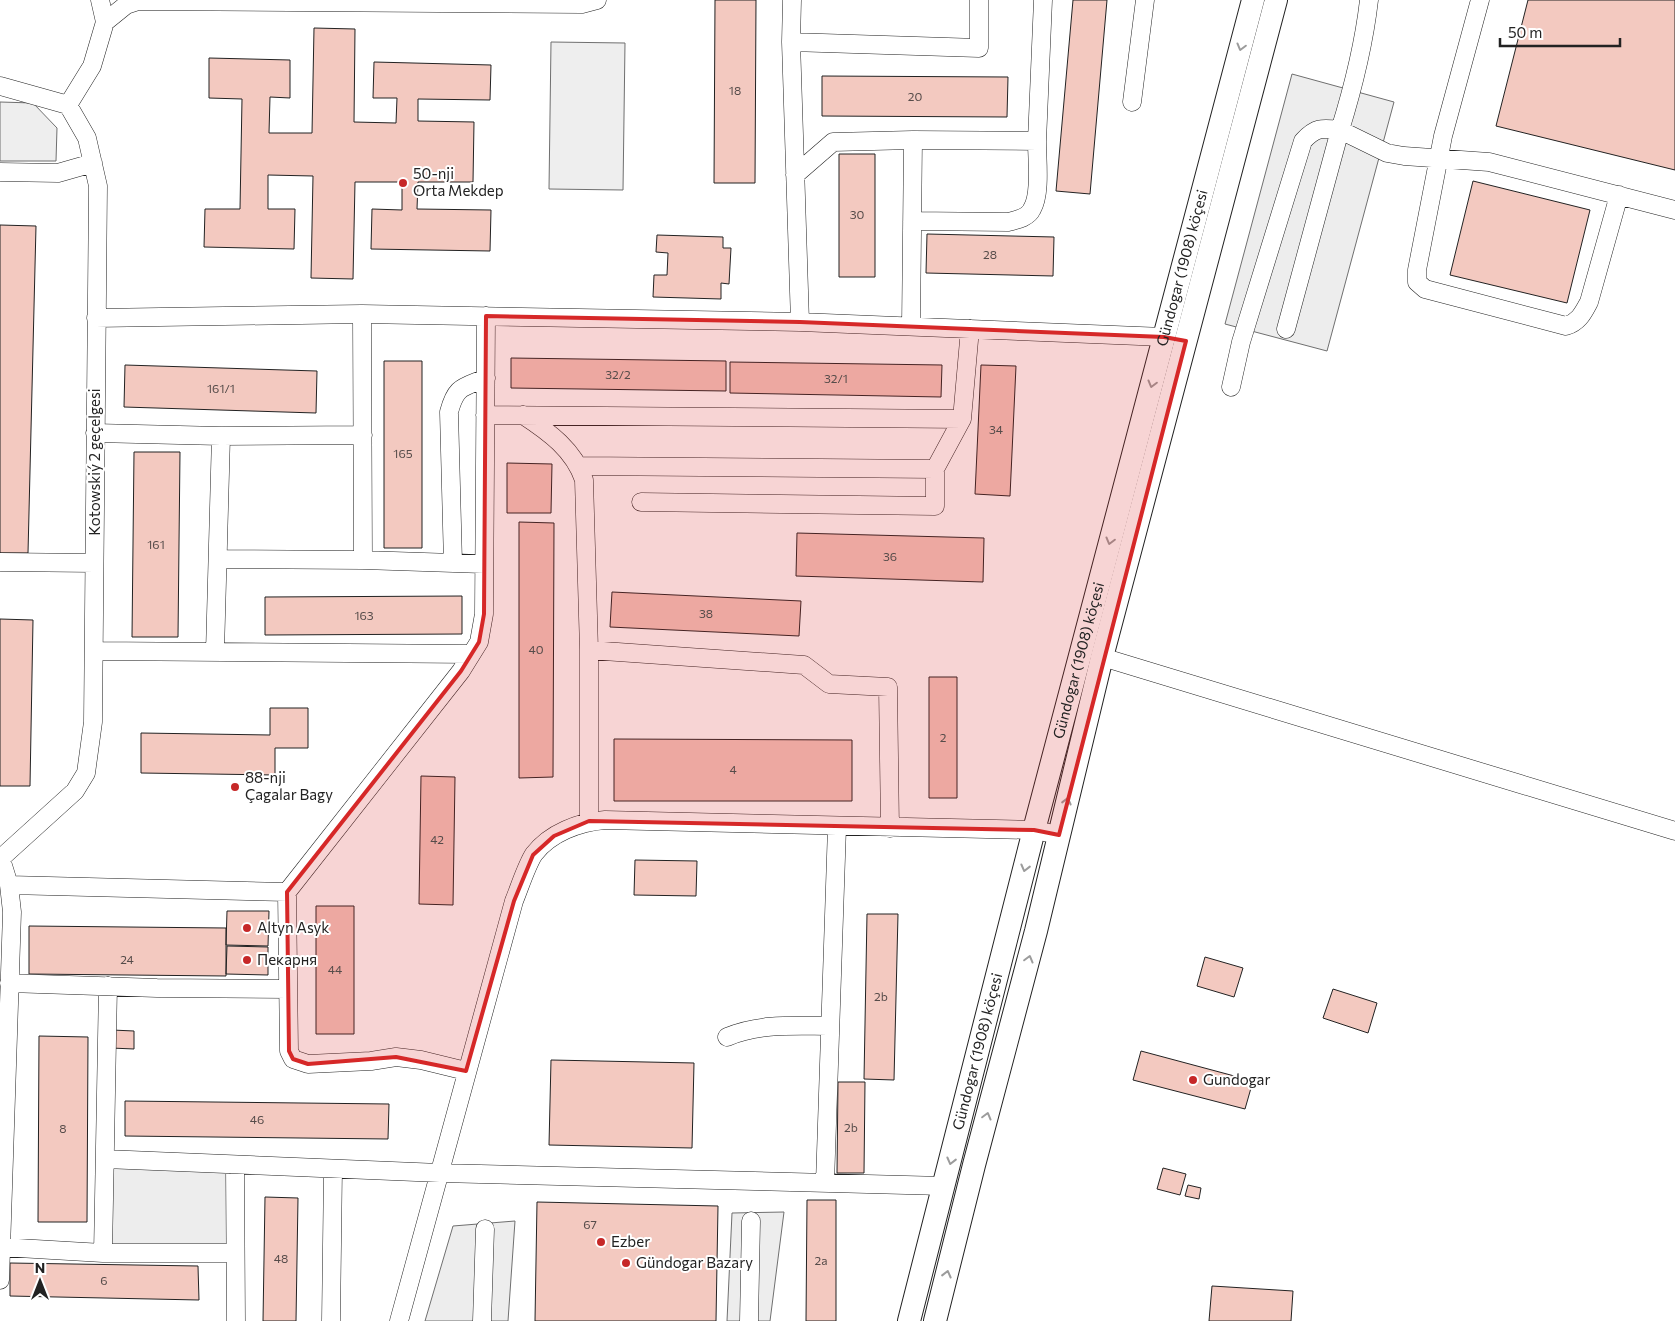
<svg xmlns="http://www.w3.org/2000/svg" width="1675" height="1321" viewBox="0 0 1675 1321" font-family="Commissioner,sans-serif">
<rect width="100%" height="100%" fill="#fff"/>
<path fill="#eee" stroke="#6f6f6f" d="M551 42 625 43 623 190 549 189Z
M0 102 33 103 57 128 56 161H0Z"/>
<path fill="#ededed" stroke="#6f6f6f" d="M1292 74 1394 102 1327 351 1225 324Z
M112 1165 230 1170V1249L108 1247Z
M784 1212 770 1321H727L732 1213Z
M515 1221 508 1321H425L453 1226Z"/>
<path fill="#f3c9c0" stroke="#222" d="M715 0H756L755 183H714Z
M1073 0H1107L1090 194 1056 191Z
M1528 0H1675V170L1496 126Z
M314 28 355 29 354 122 396 123 397 98H373L374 62 491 65 490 100 418 99V121L474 122 473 182H418L417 209 491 210 490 251 371 249 372 209 402 210V182H355L353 279 311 278 313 176 268 175V209H295L294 249 204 247 205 209H240L242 99 209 98V58L290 60V98L270 97 269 133H312Z
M822 76 1008 77 1007 117 822 116Z
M839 154H875V277H839Z
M1473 181 1590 210 1567 303 1450 275Z
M0 225 36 226 28 553H0Z
M927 234 1054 237 1053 276 926 273Z
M657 235 723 237V248H731L729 284 721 283V299L653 297 654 275H667L668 253 656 252Z
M511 358 726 361V391L511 388Z
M384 361H422V548H384Z
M730 362 942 365 941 397 730 393Z
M125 365 317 371 316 413 124 407Z
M981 365 1016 366 1010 496 975 494Z
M134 452H180L178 637H132Z
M507 463 552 464 551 513H507Z
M519 522 554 523 553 777 519 778Z
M797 533 984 538 983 582 796 576Z
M612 592 801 601 799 636 610 627Z
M462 596V634L265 635V597Z
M0 619 33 620 30 786H0Z
M929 677H957V798H929Z
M270 708H308V748H275V775L141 773V733L270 735Z
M614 739 852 740V801H614Z
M421 776 455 777 453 905 419 904Z
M635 860 697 861 696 896 634 895Z
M316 906H354V1034H316Z
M227 911H269L268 946 226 945Z
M867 914H898L894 1080 864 1079Z
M29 926 226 928V976L29 974Z
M227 946 268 947V975L226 974Z
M1205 957 1243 968 1234 997 1197 986Z
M1333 989 1377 1003 1368 1033 1323 1018Z
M112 1030 134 1031V1049L111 1048Z
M39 1036 88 1037 87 1222H38Z
M1141 1051 1253 1081 1245 1109 1133 1080Z
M551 1060 694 1063 692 1148 549 1145Z
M838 1082H865L864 1173H837Z
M125 1101 389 1104 388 1139 125 1136Z
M1163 1168 1186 1174 1180 1195 1157 1189Z
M1188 1185 1201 1188 1199 1199 1185 1196Z
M265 1197 298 1198 296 1321H263Z
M807 1200H836V1321H806Z
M537 1202 718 1206 716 1321H535Z
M10 1263 198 1266 199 1300 10 1296Z
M1212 1286 1293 1291 1291 1321H1209Z"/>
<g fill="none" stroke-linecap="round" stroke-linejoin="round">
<g stroke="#222" stroke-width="19">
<path id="minor" d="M100 0 105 22
M792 0 791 42 979 48V0
M1480 0 1443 136 1417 270V282L1425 289 1566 326C1579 322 1583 313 1589 302L1619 195
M791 42 800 322
M0 86 68 105 87 138 98 186 93 722 86 773 75 791 0 859
M1132 102 1145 0
M68 105 92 66 105 22 126 5 138 1 582 4 597 0
M0 172 58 173 93 163
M795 175 833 142 913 140
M912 221 1008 222C1016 220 1028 218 1032 209 1041 194 1037 160 1037 141
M96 318 362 314 800 322 1164 337
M911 326 913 140 1037 141 1043 0
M1286 329 1340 130 1387 153 1404 156 1489 162 1675 210
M1231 387 1241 342 1303 141C1316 127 1322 128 1340 130 1353 88 1364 44 1369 0
M485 415 962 419
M523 415C549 432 574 450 584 480L589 650V821
M95 433 221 436 215 652
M221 436 363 435
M579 466 935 469
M641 502 935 506V469L962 419 970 329
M218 559 363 560 362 314
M363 560 484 564
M0 562 94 563
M453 563 449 412C456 386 462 388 486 378
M589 650 804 665 829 684 888 687 890 828
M94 651 471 654
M1102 657 1675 831
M9 885 287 892 461 671 479 642 484 614 486 316
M287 892 289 1051 293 1059 308 1064 371 1061 396 1057 421 1060 466 1071
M9 983 157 988 288 989
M727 1037C759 1023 796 1026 830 1026
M105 1159 440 1173 944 1186
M235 1165 236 1321
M825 1183 837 827
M1 1247 103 1253 108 986
M103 1253H235
M0 1280 12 912 9 885 1 859
M331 1321 333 1169
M399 1321 514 901C519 889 527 864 534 854 550 833 579 822 605 820L1034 830 1059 835
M482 1321 485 1229
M749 1321 751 1221"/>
</g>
<g stroke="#222" stroke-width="24">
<g id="major">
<path id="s1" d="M909 1321 1034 830 1253 0"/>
<path d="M935 1321 974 1165 1036 931 1102 657 1276 0"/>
</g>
</g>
<use href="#minor" stroke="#fff" stroke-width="18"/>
<use href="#major" stroke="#fff" stroke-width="22"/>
</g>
<defs><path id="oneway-chevron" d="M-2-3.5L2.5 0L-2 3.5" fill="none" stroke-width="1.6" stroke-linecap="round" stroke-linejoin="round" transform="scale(1.25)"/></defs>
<g stroke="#9c9c9c">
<use href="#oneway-chevron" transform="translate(1241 47) rotate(105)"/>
<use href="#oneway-chevron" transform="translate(1152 384) rotate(105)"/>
<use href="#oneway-chevron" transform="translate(1110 541) rotate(105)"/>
<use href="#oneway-chevron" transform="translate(1067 801) rotate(-76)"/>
<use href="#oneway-chevron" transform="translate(1025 868) rotate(104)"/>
<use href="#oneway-chevron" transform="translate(1029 959) rotate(-75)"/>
<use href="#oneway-chevron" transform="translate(987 1116) rotate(-75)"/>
<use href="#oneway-chevron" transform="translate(951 1161) rotate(104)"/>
<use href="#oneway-chevron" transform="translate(947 1274) rotate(-76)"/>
</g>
<path fill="#d62828" fill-opacity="0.2" stroke="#d62828" stroke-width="4" stroke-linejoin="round" d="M486 316 800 322 1164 337 1186 341 1059 835 1034 830 589 821 554 836 533 855 514 901 466 1071 396 1057 308 1064 293 1059 289 1051 287 892 461 671 479 642 484 614Z"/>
<g fill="#c62828" stroke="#fff" stroke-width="2">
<circle cx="403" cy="183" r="5"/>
<circle cx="235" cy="787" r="5"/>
<circle cx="247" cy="928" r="5"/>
<circle cx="247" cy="960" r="5"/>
<circle cx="1193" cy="1080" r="5"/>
<circle cx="601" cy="1242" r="5"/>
<circle cx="626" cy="1263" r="5"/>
</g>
<g text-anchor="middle" stroke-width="4" stroke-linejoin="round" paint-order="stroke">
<g font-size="12" fill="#564c4a">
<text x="735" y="95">18</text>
<text x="915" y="101">20</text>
<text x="857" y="219">30</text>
<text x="990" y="259">28</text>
<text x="618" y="379">32/2</text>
<text x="836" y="383">32/1</text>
<text x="221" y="393">161/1</text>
<text x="996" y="434">34</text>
<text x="403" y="458">165</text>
<text x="156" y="549">161</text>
<text x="890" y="561">36</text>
<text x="706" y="618">38</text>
<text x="364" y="620">163</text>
<text x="536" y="654">40</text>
<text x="943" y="742">2</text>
<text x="733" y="774">4</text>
<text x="437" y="844">42</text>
<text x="127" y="964">24</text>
<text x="335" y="974">44</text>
<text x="881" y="1001">2b</text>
<text x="257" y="1124">46</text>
<text x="851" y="1132">2b</text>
<text x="63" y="1133">8</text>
<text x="590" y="1229">67</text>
<text x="281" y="1263">48</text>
<text x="821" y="1265">2a</text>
<text x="104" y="1285">6</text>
</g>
<g font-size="15" fill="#222" stroke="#fff" text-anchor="start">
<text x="413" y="179">50-nji<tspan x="413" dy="17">Orta Mekdep</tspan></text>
<text x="245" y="783">88-nji<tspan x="245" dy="17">Çagalar Bagy</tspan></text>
<text x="257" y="933">Altyn Asyk</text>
<text x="257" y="965">Пекарня</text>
<text x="1203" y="1085">Gundogar</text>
<text x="611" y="1247">Ezber</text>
<text x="636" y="1268">Gündogar Bazary</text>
</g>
<g font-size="15" fill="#222" stroke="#fff">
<text dy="5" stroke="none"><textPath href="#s1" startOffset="1088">Gündogar (1908) köçesi</textPath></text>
<text transform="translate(95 462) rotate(-90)" y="5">Kotowskiý 2 geçelgesi</text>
<text dy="5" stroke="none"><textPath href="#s1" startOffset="682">Gündogar (1908) köçesi</textPath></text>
<text dy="5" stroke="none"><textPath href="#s1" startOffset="278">Gündogar (1908) köçesi</textPath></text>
</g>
</g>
<g transform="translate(40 1281)" stroke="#ffffff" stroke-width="4" paint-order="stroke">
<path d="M0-4L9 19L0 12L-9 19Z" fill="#222222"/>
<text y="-8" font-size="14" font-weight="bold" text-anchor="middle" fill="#222222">N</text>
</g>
<path d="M1500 38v8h120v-8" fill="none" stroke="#222222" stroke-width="2.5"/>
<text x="1508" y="38" font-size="15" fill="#222222" stroke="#ffffff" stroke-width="4" paint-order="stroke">50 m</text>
</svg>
